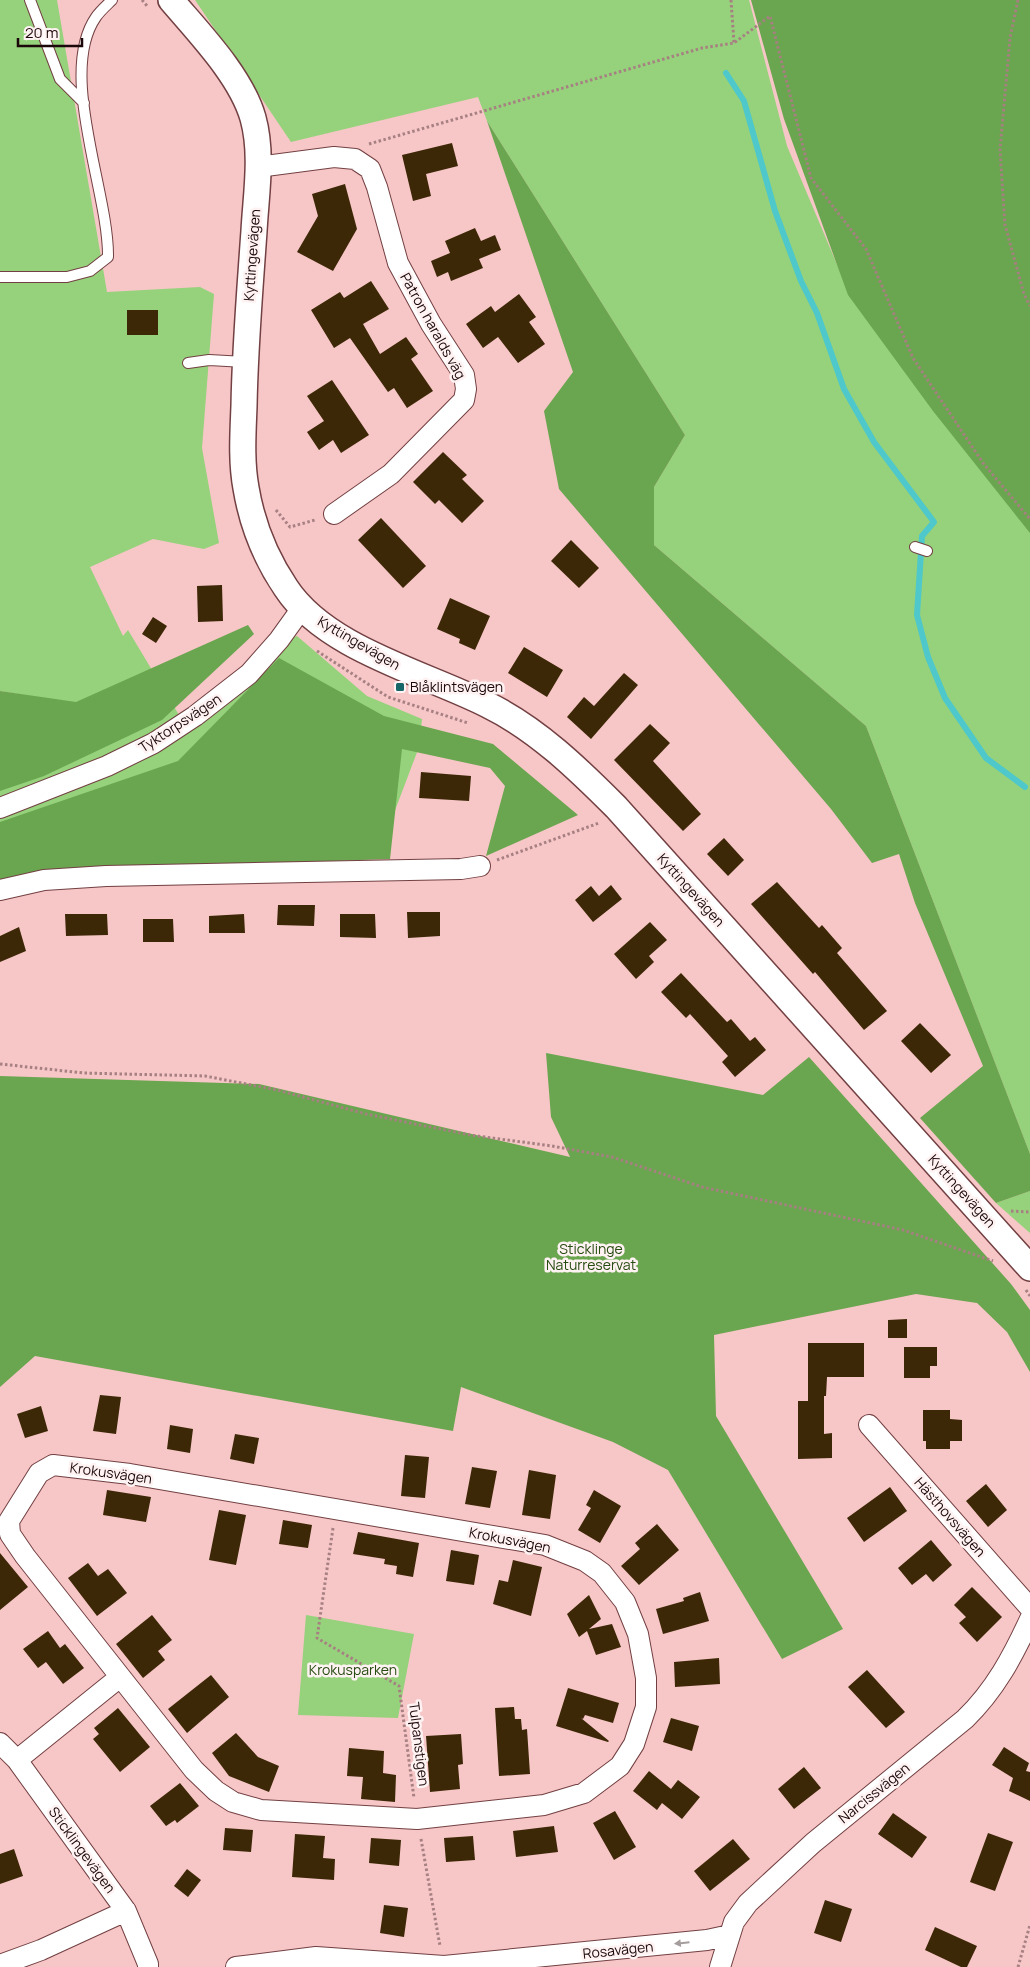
<svg xmlns="http://www.w3.org/2000/svg" width="1030" height="1967" viewBox="0 0 1030 1967" font-family="Manrope,sans-serif">
<rect width="100%" height="100%" fill="#f7c6c7"/>
<path fill="#95d27b" d="M0 0H57L107 292 200 287 214 294 202 448 219 543 204 549 153 539 90 567 123 636 128 630 179 715 288 639 297 636 367 696 422 719 419 747 377 858 0 884V701H61L0 691Z
M195 0H749L787 146 852 300 1030 530V1154L866 726 654 545V487L685 435 487 121 478 97 291 142Z
M1030 1191V1233L996 1203Z
M306 1615 414 1634 398 1718 298 1715Z"/>
<path fill="#6aa54f" d="M751 0H1030V533L933 411 848 295 784 119Z
M487 121 685 435 654 487V545L866 726 1030 1154V1191L996 1203 920 1118 983 1066 915 903 899 854 872 863 831 809 559 489 544 411 573 372Z
M248 625 254 634 162 720 44 776 0 791V691L76 702Z
M279 658 384 716 493 744 578 815 486 856 505 786 490 768 402 749 390 859 53 870 0 882V822L178 761Z
M546 1053 763 1095 809 1057 1011 1284 1030 1310V1372L1007 1332 977 1303 916 1294 714 1335 716 1416 843 1629 782 1659 668 1470 613 1442 461 1387 453 1431 35 1356 0 1387V1076L259 1084 570 1157 551 1117Z"/>
<g fill="none" stroke-linecap="round" stroke-linejoin="round">
<path stroke="#4ec8ca" stroke-width="6" d="M726 73 744 101 775 211 801 281 817 313 844 389 874 442 934 522 922 536 917 615 928 657 945 698 986 758 1025 787"/>
</g>
<path fill="#3c2806" d="M452 143 458 166 426 174 431 196 413 201 402 155Z
M345 184 357 229 333 271 297 252 318 216 312 194Z
M475 228 481 241 495 235 501 250 479 259 483 268 451 281 448 272 437 277 431 261 450 253 445 241Z
M371 281 389 309 363 324 380 354 406 337 418 354 411 359 433 391 407 408 394 388 388 392 350 338 334 348 311 310 340 292 344 298Z
M519 294 536 317 529 322 545 344 518 363 498 337 483 348 466 324 491 306 495 312Z
M127 310H158V335H127Z
M332 380 369 435 341 453 333 440 319 450 307 432 324 421 307 396Z
M443 452 467 475 462 479 484 501 462 523 439 500 435 504 413 482Z
M381 518 426 566 403 588 358 540Z
M571 540 599 568 579 588 551 561Z
M222 585 223 621 198 622 197 586Z
M450 598 490 616 475 650 459 643 460 639 437 629Z
M153 617 167 626 156 643 142 634Z
M524 647 563 670 547 697 508 673Z
M624 673 638 685 591 739 567 717 584 697 594 706Z
M650 724 670 743 653 761 701 814 683 831 614 760Z
M421 772 471 776 469 801 419 798Z
M724 838 744 860 728 876 707 854Z
M777 882 819 928 822 925 842 948 837 953 887 1011 864 1030 815 972 813 974 751 904Z
M611 885 622 899 593 922 575 900 591 886 599 896Z
M278 905H315L314 926 277 925Z
M407 912H440V936L408 938Z
M65 914H107L108 935 66 936Z
M244 914 245 933H209V916Z
M340 914H375L376 938 340 937Z
M143 919H173L174 942H143Z
M650 922 667 940 649 956 654 962 636 979 614 954Z
M19 927 26 951 0 962V936Z
M681 973 727 1022 731 1019 750 1041 755 1037 766 1050 735 1077 722 1062 728 1056 690 1014 686 1018 661 992Z
M920 1023 951 1055 931 1073 901 1041Z
M907 1319V1338H888V1320Z
M808 1343H864V1377H827L826 1396H824V1434L832 1433V1458L798 1459V1401H808Z
M904 1347H937V1366H930V1378H904Z
M100 1395 121 1397 116 1434 93 1431Z
M41 1406 48 1431 25 1438 17 1414Z
M923 1410H950V1419L962 1420V1441H950V1449H926V1441H923Z
M170 1425 193 1429 190 1453 167 1449Z
M235 1434 259 1438 254 1464 230 1459Z
M405 1455 429 1457 425 1498 401 1496Z
M472 1467 497 1471 490 1508 465 1504Z
M529 1470 556 1475 550 1519 522 1515Z
M986 1484 1007 1510 988 1527 966 1501Z
M890 1487 907 1511 864 1542 847 1518Z
M107 1490 151 1497 146 1522 103 1515Z
M594 1490 621 1506 600 1543 578 1530 591 1508 586 1505Z
M219 1510 246 1515 236 1565 209 1560Z
M283 1520 312 1525 308 1548 279 1544Z
M657 1524 679 1550 639 1585 621 1566 640 1549 635 1543Z
M358 1532 419 1543 413 1577 396 1574 397 1566 384 1564 385 1559 353 1554Z
M931 1540 952 1565 933 1582 926 1574 912 1585 898 1568Z
M451 1550 479 1555 474 1585 446 1581Z
M0 1553 28 1587 0 1610Z
M513 1560 542 1567 531 1616 493 1604 499 1580 508 1582Z
M88 1563 98 1576 108 1569 127 1593 97 1616 68 1578Z
M972 1587 1002 1617 977 1642 959 1623 966 1617 954 1605Z
M700 1592 709 1621 663 1634 656 1609 684 1601 683 1598Z
M589 1595 601 1619 589 1629 612 1624 621 1647 596 1655 587 1631 579 1637 567 1614Z
M152 1615 172 1640 158 1651 165 1660 143 1678 116 1644Z
M48 1631 60 1648 65 1644 84 1668 63 1684 46 1662 38 1668 23 1649Z
M719 1658 720 1684 675 1687 674 1662Z
M867 1670 905 1712 886 1728 848 1687Z
M211 1675 229 1697 187 1733 168 1709Z
M568 1688 619 1703 613 1723 585 1715 583 1719 581 1718 609 1741 608 1742 556 1726Z
M514 1707 515 1719H521L522 1730 527 1729 530 1774 499 1776 495 1708Z
M118 1708 150 1747 120 1772 93 1739 99 1734 94 1728Z
M671 1718 699 1726 692 1751 663 1742Z
M236 1733 258 1757 279 1766 269 1792 229 1776 212 1753Z
M461 1734 463 1764 458 1765 460 1789 430 1792 426 1736Z
M1004 1747 1029 1763 1026 1771 1030 1772V1801L1009 1791 1013 1778 992 1765Z
M349 1748 384 1751 383 1773 396 1775 395 1802 361 1799 363 1777 347 1776Z
M804 1767 821 1788 794 1809 778 1789Z
M649 1771 671 1789 678 1780 700 1797 682 1819 662 1803 657 1810 633 1791Z
M180 1783 199 1806 177 1823 175 1820 166 1826 150 1806Z
M615 1811 636 1847 614 1860 593 1823Z
M893 1813 927 1837 912 1858 878 1834Z
M554 1826 558 1852 516 1857 513 1831Z
M225 1828 253 1830 251 1852 223 1850Z
M988 1833 1013 1842 995 1891 970 1882Z
M295 1834 325 1836 323 1858 335 1859 334 1880 292 1877Z
M473 1836 475 1860 446 1862 444 1838Z
M371 1838 401 1840 399 1866 369 1863Z
M733 1839 750 1859 710 1891 694 1871Z
M14 1849 23 1876 0 1884V1854Z
M187 1869 201 1880 188 1897 174 1886Z
M825 1900 852 1909 841 1942 814 1933Z
M384 1905 408 1908 404 1937 380 1933Z
M935 1927 977 1946 967 1967H961L925 1950Z"/>
<g fill="none" stroke-linecap="round" stroke-linejoin="round">
<g stroke="#724042" stroke-width="12">
<path id="service" d="M30 0 60 79 84 103
M0 277H67L90 271 108 257C109 192 57 73 96 17 100 11 107 5 112 0
M188 363 209 360 245 362
M915 547 927 551"/>
</g>
<g stroke="#724042" stroke-width="22">
<path id="minor" d="M258 167 334 157 355 159 370 169 377 187 398 263 431 324 464 375 466 389 464 400 391 474 334 514
M0 808 107 766 154 743 195 716 249 674 279 640 302 608
M0 890 44 880 106 876 461 869 480 866
M869 1425 1030 1608
M53 1465 130 1474 545 1545 585 1561 602 1573 625 1602 638 1634 646 1678V1707L634 1744 620 1766 584 1793 544 1805 417 1819 261 1810 233 1802 216 1791 194 1770 25 1556 10 1534 9 1521 39 1473Z
M0 1743 17 1760 126 1911 148 1964V1967
M17 1760 120 1677
M0 1965 41 1950 126 1911
M236 1967 316 1957 444 1966 707 1940 730 1935
M720 1967 734 1922 748 1903 813 1843 965 1719C995 1690 1013 1656 1030 1619"/>
</g>
<g stroke="#724042" stroke-width="28">
<path id="tertiary" d="M171 0C199 33 241 76 253 118 263 154 256 194 254 231 250 289 245 347 244 406 243 433 241 461 246 488 252 524 265 557 286 588 326 649 425 673 488 705 537 729 578 769 616 807L1030 1268"/>
</g>
<path stroke="#a78082" stroke-width="3" stroke-dasharray="2.5 2.5" stroke-linecap="butt" d="M142 0 148 7
M731 0 734 43
M1018 0 1010 38 1000 150 1005 225 1024 294 1030 306
M369 144 702 48 734 43 770 16 811 178 866 249 913 358 983 463 1030 519
M276 510 290 527 315 520
M317 651 388 697 468 723
M497 860 599 823
M0 1064 84 1073 205 1076 277 1090 366 1114 470 1135 552 1146 612 1157 702 1187 903 1230 993 1261
M1011 1211 1030 1212
M1026 1290 1030 1296
M333 1528 317 1638 399 1686 414 1798
M421 1839 440 1946
M1018 1967 1030 1925"/>
<use href="#service" stroke="#fff" stroke-width="10"/>
<use href="#minor" stroke="#fff" stroke-width="20"/>
<use href="#tertiary" stroke="#fff" stroke-width="25"/>
</g>
<defs><path id="oneway-solid" d="M-6-.8H1V-3.2L6.5 0L1 3.2V.8H-6Z" transform="scale(1.25)"/></defs>
<use fill="#a49c9d" href="#oneway-solid" transform="translate(682 1943) rotate(174)"/>
<rect fill="#186768" stroke="#fff2f2" stroke-width="2" x="395" y="682" width="10" height="10" rx="2.5"/>
<g text-anchor="middle" stroke-width="5" stroke-linejoin="round" paint-order="stroke">
<g font-size="14" fill="#1b0709" stroke="#fff2f2">
<text transform="translate(252 255) rotate(-86)" y="5">Kyttingevägen</text>
<text transform="translate(433 326) rotate(61)" y="5">Patron haralds väg</text>
<text transform="translate(359 643) rotate(30)" y="5">Kyttingevägen</text>
<text transform="translate(180 723) rotate(-33)" y="5">Tyktorpsvägen</text>
<text transform="translate(691 890) rotate(48)" y="5">Kyttingevägen</text>
<text transform="translate(962 1191) rotate(48)" y="5">Kyttingevägen</text>
<text transform="translate(111 1473) rotate(8)" y="5">Krokusvägen</text>
<text transform="translate(950 1517) rotate(49)" y="5">Hästhovsvägen</text>
<text transform="translate(510 1540) rotate(11)" y="5">Krokusvägen</text>
<text transform="translate(419 1744) rotate(83)" y="5">Tulpanstigen</text>
<text transform="translate(874 1793) rotate(-39)" y="5">Narcissvägen</text>
<text transform="translate(82 1850) rotate(54)" y="5">Sticklingevägen</text>
<text transform="translate(618 1950) rotate(-6)" y="5">Rosavägen</text>
</g>
<g font-size="14" fill="#1b0709" stroke="#fff2f2" text-anchor="start">
<text x="410" y="692">Blåklintsvägen</text>
</g>
<g font-size="14" fill="#264c11" stroke="#fff2f2">
<text x="591" y="1254">Sticklinge<tspan x="591" dy="16">Naturreservat</tspan></text>
<text x="353" y="1675">Krokusparken</text>
</g>
</g>
<path d="M18 38v8h64v-8" fill="none" stroke="#1b0709" stroke-width="2.5"/>
<text x="25" y="38" font-size="15" fill="#1b0709" stroke="#fff2f2" stroke-width="4" paint-order="stroke">20 m</text>
</svg>
